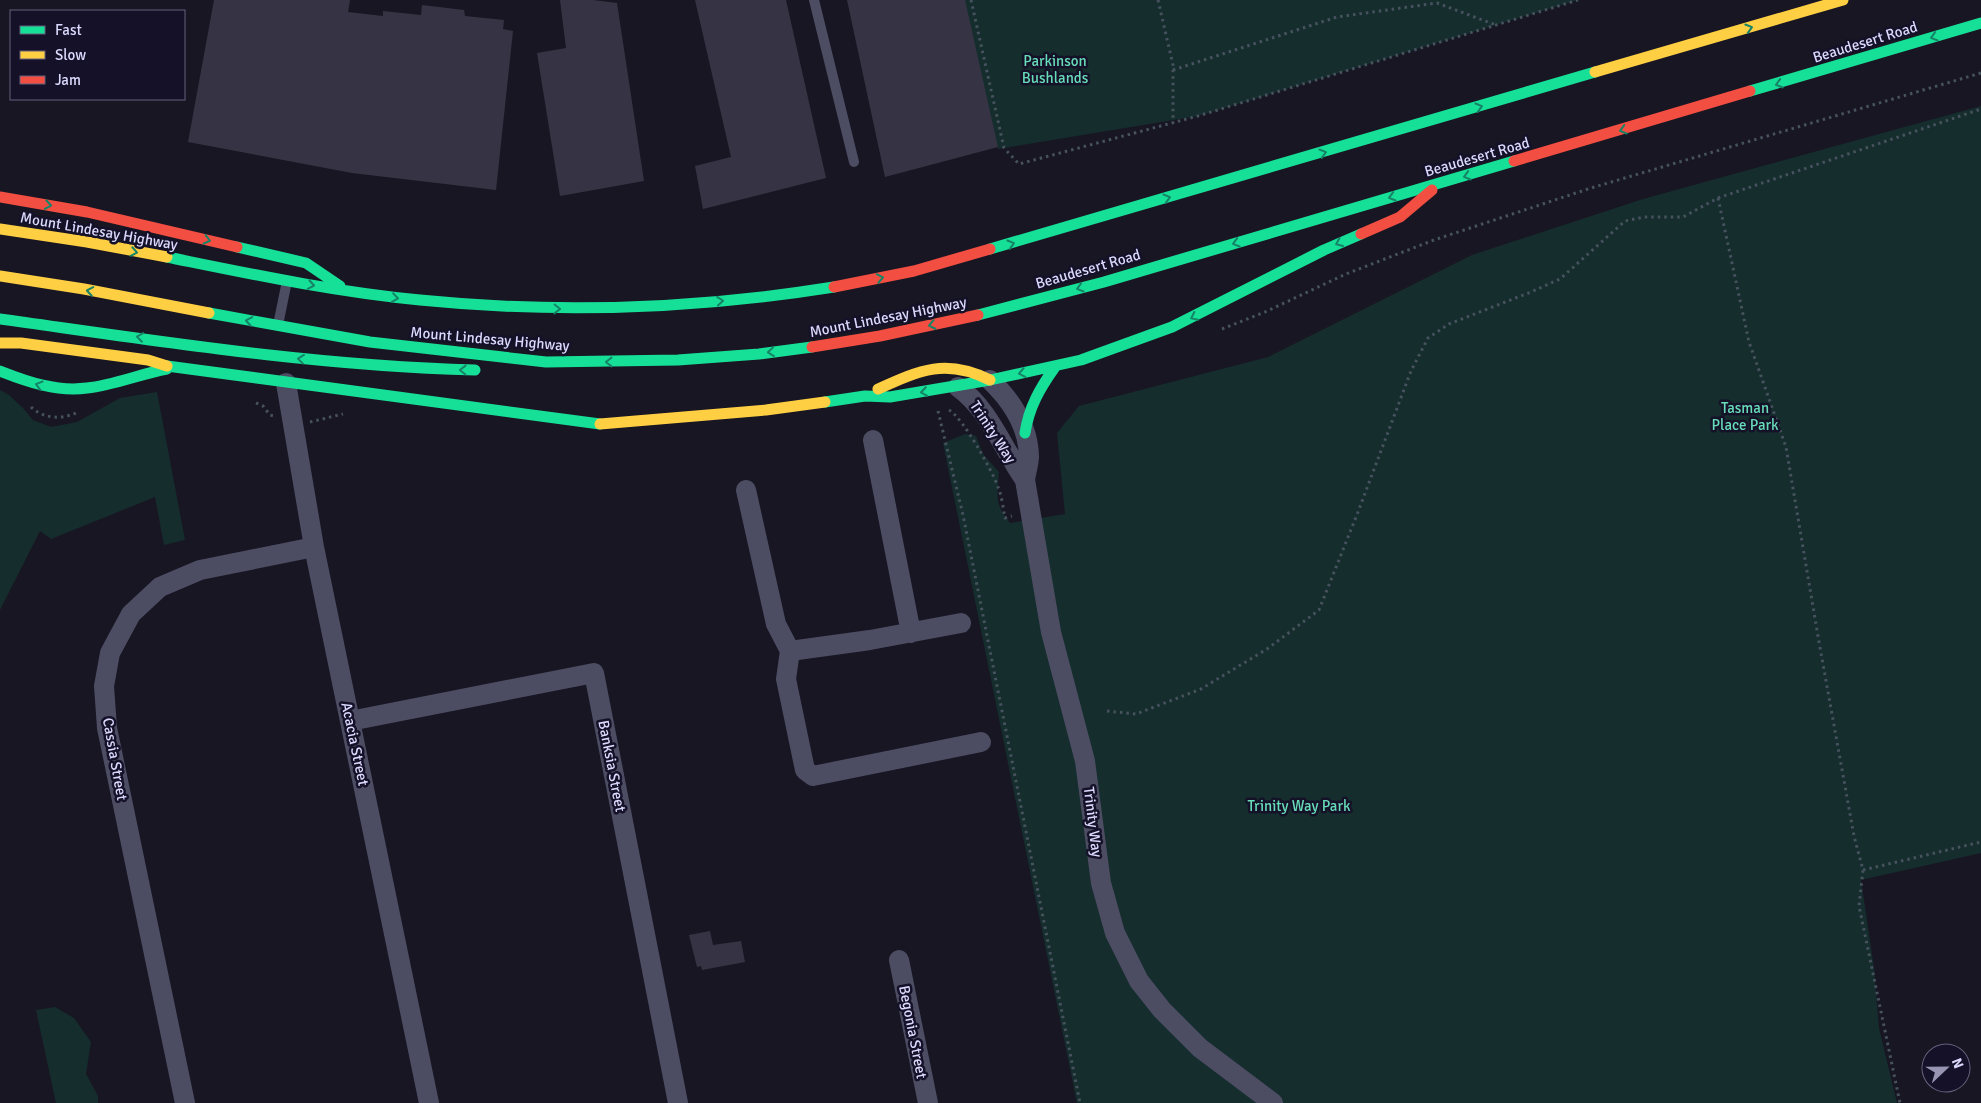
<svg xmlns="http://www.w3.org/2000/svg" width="1981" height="1103" viewBox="0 0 1981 1103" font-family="Signika,sans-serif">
<rect width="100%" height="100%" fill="#181623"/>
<path fill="#152d2d" d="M964 0H1578L1198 116 998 149Z
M1981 106V853L1861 880 1874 968 1879 1028 1897 1103H1077L943 443 965 434 976 436 983 454 999 472C997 496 994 503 1010 523L1065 514 1057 433 1079 406 1268 357 1472 255 1643 199Z
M0 390 9 395 23 408 33 420 51 427 77 422 120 398 157 392 185 540 164 545 155 497 51 539 40 531 0 610Z
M55 1007 74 1018 91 1042 86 1074 98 1096V1103H56L36 1010Z"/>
<path fill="#363444" d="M214 0H350L348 12 383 16V11L421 15 422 5 464 10 465 16 504 20 503 29 513 31 496 190 352 173 188 142Z
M560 0H593L617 3 644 181 560 196 537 53 566 48Z
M695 0H786L826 178 703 209 695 166 731 157Z
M847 0H965L998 147 885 177Z
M710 931 713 945 741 941 745 962 702 970 701 966 697 967 689 935Z"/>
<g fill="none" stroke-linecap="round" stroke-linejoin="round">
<path stroke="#46525e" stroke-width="3" stroke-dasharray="2.5 4" stroke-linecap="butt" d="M971 0 1004 148 1019 164 1198 116 1578 0
M1158 0 1173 65V123
M1173 70 1337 17 1437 3 1496 25
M1718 198 1749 342 1786 447 1819 642 1854 836 1863 870 1859 906 1900 1103
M1222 329 1265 312 1346 274 1434 240 1591 188 1981 73
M256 403 263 406 270 415 274 416
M31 407C44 419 62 420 78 412
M949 410C963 418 992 470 998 487 1002 496 1003 508 1005 518L1012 516
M938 411 963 515 1080 1103
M310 422 343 414
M1107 711 1136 714 1201 689 1267 649 1319 610 1358 512 1411 371 1428 338 1449 324 1531 292 1560 279 1625 221 1644 217H1683L1718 198 1981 109
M1863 870 1981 842"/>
<path stroke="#4c4c63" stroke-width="10" d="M814 0 854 162
M278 325 287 281"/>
<path stroke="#4c4c63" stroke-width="20" d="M990 380C1011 400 1028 425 1029 456 1029 464 1026 472 1025 480L1051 632 1085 761 1101 883 1115 933 1139 981 1162 1010 1200 1048 1273 1103
M286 383 314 547 429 1103
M958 387C989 409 1003 449 1025 480
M873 440 911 633
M746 490 776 624 790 651 786 679 805 770 813 776 981 742
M790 651 870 640 961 623
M350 721 594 673 678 1103
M899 960 928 1103
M185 1103 107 728 104 686 110 653 131 614 160 587 200 570 314 547"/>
<path stroke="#16e098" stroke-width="11" d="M1750 91 1981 23
M237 247 306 263 340 286
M990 249 1595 72
M167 257C251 274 335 292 420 300 559 314 696 309 834 287
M209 313 370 342 546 362 678 360 759 354 812 347
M978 315 1104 282 1514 161
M0 319C158 341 315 366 475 370
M167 366 600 424
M0 371C28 382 57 392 87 388 114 385 140 374 167 369
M990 380 1081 360 1172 327 1324 250 1361 234
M825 402 865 396 890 397 990 380
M1025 433C1029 407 1040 388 1055 367"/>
<path stroke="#ffcf43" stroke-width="11" d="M1595 72 1843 0
M0 229 87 242 167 257
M0 276 84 289 209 313
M0 343H21L148 360 167 366
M878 389C920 370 946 358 990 380
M600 424 766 410 825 402"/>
<path stroke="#f24e42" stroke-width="11" d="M1514 161 1750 91
M0 197 87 212 237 247
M1361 234 1400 217 1432 190
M834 287 914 271 990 249
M812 347 880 336 978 315"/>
</g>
<defs><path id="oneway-chevron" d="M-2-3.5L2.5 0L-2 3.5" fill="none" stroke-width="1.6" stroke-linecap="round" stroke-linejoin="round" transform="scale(1.25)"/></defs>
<g stroke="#158366">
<use href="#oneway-chevron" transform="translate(1749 28) rotate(-17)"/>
<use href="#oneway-chevron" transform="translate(1934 37) rotate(163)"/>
<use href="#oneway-chevron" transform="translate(1779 84) rotate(163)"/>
<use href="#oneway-chevron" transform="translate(1479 107) rotate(-16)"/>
<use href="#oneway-chevron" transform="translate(1623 130) rotate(164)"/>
<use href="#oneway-chevron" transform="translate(1323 153) rotate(-16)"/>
<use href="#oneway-chevron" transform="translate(1467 176) rotate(164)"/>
<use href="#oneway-chevron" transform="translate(1392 197) rotate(164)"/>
<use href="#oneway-chevron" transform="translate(1167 198) rotate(-16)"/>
<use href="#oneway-chevron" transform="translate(48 205) rotate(10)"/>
<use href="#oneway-chevron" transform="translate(207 240) rotate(14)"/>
<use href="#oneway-chevron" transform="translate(1236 243) rotate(164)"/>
<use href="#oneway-chevron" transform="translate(1339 243) rotate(156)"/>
<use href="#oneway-chevron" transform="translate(1011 244) rotate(-16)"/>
<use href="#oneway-chevron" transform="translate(134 252) rotate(11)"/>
<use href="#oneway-chevron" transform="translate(880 278) rotate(-11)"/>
<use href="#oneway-chevron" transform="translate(311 285) rotate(10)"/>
<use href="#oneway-chevron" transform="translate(1080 288) rotate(164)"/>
<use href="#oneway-chevron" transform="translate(90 291) rotate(-170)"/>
<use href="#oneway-chevron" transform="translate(395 298) rotate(8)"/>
<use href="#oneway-chevron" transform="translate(720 301) rotate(-5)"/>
<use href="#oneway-chevron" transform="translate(557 309) rotate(1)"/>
<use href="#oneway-chevron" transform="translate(1194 317) rotate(154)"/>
<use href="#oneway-chevron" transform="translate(249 321) rotate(-170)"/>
<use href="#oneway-chevron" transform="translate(932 325) rotate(168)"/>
<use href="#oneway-chevron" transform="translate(140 337) rotate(-172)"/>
<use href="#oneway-chevron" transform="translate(771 352) rotate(174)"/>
<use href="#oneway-chevron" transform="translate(301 359) rotate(-173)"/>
<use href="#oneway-chevron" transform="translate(609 362) rotate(180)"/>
<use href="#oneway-chevron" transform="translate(463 370) rotate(-179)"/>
<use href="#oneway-chevron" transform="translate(1022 373) rotate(169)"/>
<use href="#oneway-chevron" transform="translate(39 385) rotate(-164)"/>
<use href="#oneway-chevron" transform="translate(924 392) rotate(171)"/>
</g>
<g text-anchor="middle" stroke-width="5" stroke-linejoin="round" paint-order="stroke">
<g font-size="15" fill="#dbd9fd" stroke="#141128">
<text transform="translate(1865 42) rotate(-17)" y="5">Beaudesert Road</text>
<text transform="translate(1477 157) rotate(-16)" y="5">Beaudesert Road</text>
<text transform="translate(99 231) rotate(10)" y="5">Mount Lindesay Highway</text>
<text transform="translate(1088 269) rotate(-16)" y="5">Beaudesert Road</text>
<text transform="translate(888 317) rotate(-11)" y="5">Mount Lindesay Highway</text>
<text transform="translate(490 339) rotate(5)" y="5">Mount Lindesay Highway</text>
<text transform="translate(993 432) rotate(57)" y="5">Trinity Way</text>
<text transform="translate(355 744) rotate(78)" y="5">Acacia Street</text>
<text transform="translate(115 759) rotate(80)" y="5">Cassia Street</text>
<text transform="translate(612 766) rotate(79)" y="5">Banksia Street</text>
<text transform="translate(1093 822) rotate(83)" y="5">Trinity Way</text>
<text transform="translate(913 1032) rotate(79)" y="5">Begonia Street</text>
</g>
<g font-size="15" fill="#67dcb8" stroke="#141128">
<text x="1055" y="66">Parkinson<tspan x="1055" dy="17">Bushlands</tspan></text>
<text x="1745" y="413">Tasman<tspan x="1745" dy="17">Place Park</tspan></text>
<text x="1299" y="811">Trinity Way Park</text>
</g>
</g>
<rect x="10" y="10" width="175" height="90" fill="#141128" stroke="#64617d"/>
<rect x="20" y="26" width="25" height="8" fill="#16e098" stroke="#64617d"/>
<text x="55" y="35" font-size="15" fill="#dbd9fd">Fast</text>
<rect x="20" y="51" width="25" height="8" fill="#ffcf43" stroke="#64617d"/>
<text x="55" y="60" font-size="15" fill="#dbd9fd">Slow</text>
<rect x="20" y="76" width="25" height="8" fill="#f24e42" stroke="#64617d"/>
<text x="55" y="85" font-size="15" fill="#dbd9fd">Jam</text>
<g transform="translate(1946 1068) rotate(68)"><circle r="24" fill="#141128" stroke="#64617d"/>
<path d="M0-4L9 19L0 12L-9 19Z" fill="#9795b1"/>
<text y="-8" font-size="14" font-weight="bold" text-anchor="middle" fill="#dbd9fd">N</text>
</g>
</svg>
